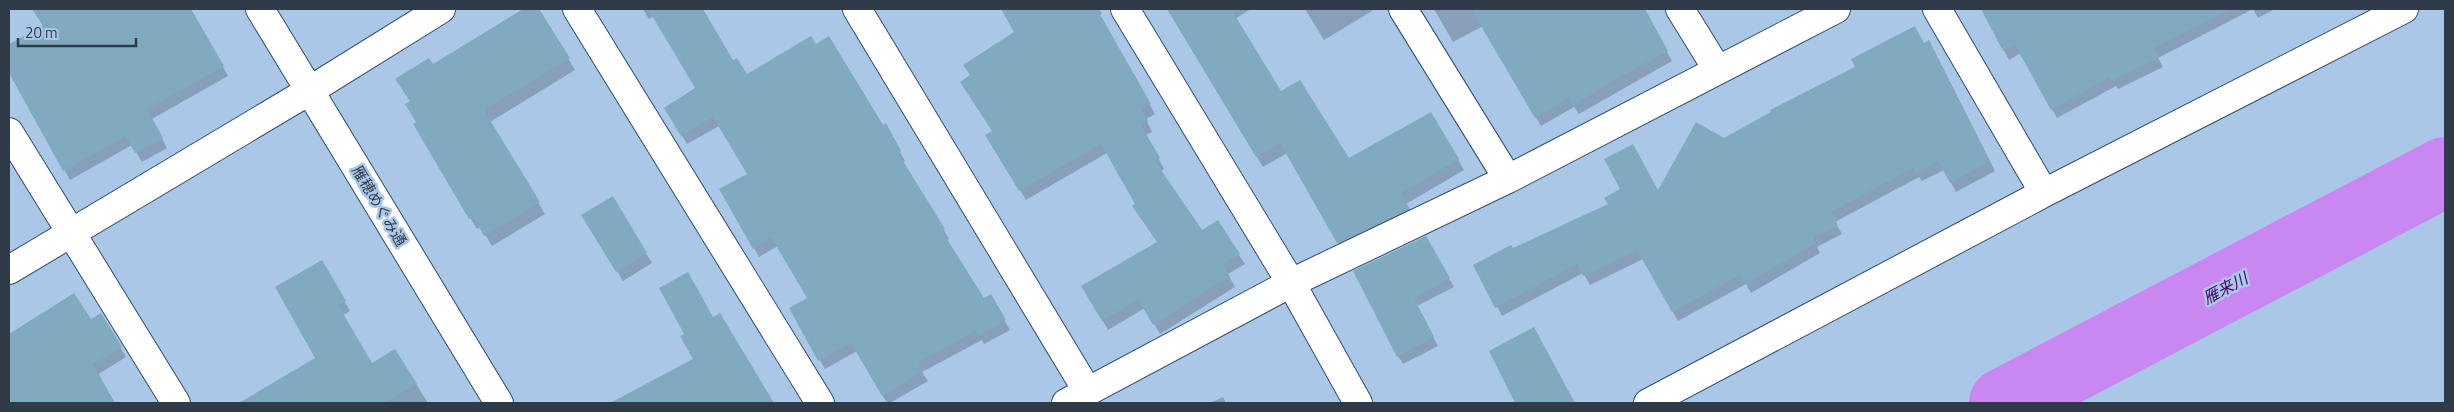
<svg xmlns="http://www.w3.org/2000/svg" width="2454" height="412" viewBox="0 0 2454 412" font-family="'Titillium Web','Noto Sans JP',sans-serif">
<rect width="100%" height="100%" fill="#abc7e8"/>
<path fill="#0003" d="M34 9H186L193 20 196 19 228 76 152 119 167 148 142 162 132 145 70 180 9 71V45L44 27Z
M525 9H538L575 70 490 122 545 214 492 246 481 227 477 229 414 125 417 123 411 102 403 91 433 65Z
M643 9H702L733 62 746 76 882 127 885 125 905 161 903 162 949 239 946 240 983 300 990 296 1010 330 984 344 982 340 922 372 928 381 890 403H887L857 351 825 369 791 309 809 298 778 246 759 257 721 190 748 174 719 126 687 144 665 108 697 89 654 16 649 19Z
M1002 9H1099L1102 14 1099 15 1155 114 1146 119 1152 132 1146 135 1164 169 1161 171 1202 231 1239 255 1245 264 1228 274 1235 287 1160 334 1145 308 1108 330 1083 286 1158 242 1107 153 1026 200 987 135 993 132 971 75 1016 33Z
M1168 9H1251L1235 19 1280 93 1348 160 1431 114 1464 170 1406 204 1415 219 1344 253 1287 153 1263 167Z
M1305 9H1371L1372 11 1324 40Z
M1434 9H1529L1537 22 1559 9H1644L1672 61 1579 114 1574 107 1541 126 1483 26 1453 42Z
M1982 9H2275L2258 18 2253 9 2158 58 2163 67 2118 89 2116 86 2057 118 2021 53 2009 60Z
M1924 44 1934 51 1995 171 1956 192 1944 170 1922 181 1919 177 1835 222 1842 234 1817 247 1820 253 1751 293 1746 284 1678 321 1643 259 1590 285 1583 273 1502 316 1475 265 1658 192 1724 140Z
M612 198 652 263 623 281 583 215Z
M1425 237 1454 287 1417 306 1438 346 1403 364 1398 356Z
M322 262 350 311 343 315 372 365 395 350 428 403H242L317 359Z
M73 295 90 321 100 315 126 357 97 375 113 403H9V336Z
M720 315 773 403H612L694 359Z
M1533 329 1574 403H1517L1490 352Z
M1223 397 1226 403H1210Z"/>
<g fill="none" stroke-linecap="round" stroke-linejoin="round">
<path stroke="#c988f1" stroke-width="70" d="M2004 403 2445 172"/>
</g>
<path fill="#80aac0" d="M32 9H191L224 66 147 109 163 138 135 153 126 136 63 171 9 73V44L43 26Z
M523 9H539L570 58 484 110 540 202 484 236 473 216 469 219 413 124 416 122 405 104 410 101 395 79 429 58 433 64Z
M648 9H703L733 60 737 58 747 74 811 36 816 44 829 36 883 125 886 123 901 151 898 153 945 229 942 231 984 298 991 294 1006 320 978 336 975 331 918 362 923 371 882 396 851 343 818 361 789 308 807 298 771 237 753 249 719 189 747 174 713 117 681 136 664 108 695 88Z
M1001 9H1097L1151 104 1141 109 1148 121 1141 125 1160 158 1155 161 1202 230 1218 220 1240 254 1223 264 1230 276 1153 325 1138 299 1102 321 1081 286 1157 242 1132 206 1135 204 1101 144 1019 191 985 135 992 131 960 82 970 75 963 65 1014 32Z
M1167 9H1231L1281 91 1300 80 1349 158 1431 112 1459 159 1401 193 1410 209 1337 243 1280 143 1256 157Z
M1471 9H1645L1668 51 1605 85 1573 106 1569 98 1535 118Z
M1981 9H2231L2154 48 2159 58 2112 80 2110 77 2051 110 2015 45 2003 51Z
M1915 26 1924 43 1929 40 1990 161 1950 183 1938 161 1915 173 1913 168 1831 212 1838 225 1813 238 1816 243 1745 284 1740 275 1672 312 1637 250 1583 276 1577 264 1495 308 1473 265 1511 245 1513 248 1608 204 1604 198 1620 189 1604 159 1633 144 1658 190 1696 122 1724 138 1771 112 1770 110 1855 67 1851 59Z
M613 196 647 253 616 272 581 215Z
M1426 236 1450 278 1414 298 1434 337 1397 357 1353 271Z
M322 260 346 301 338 305 372 363 395 349 417 384 385 403H239L315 358 275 287Z
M688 272 713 317 720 313 774 403H610L693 359 680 336 684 334 659 288Z
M74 293 91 319 101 313 122 347 93 364 115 403H9V334Z
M1534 327 1575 403H1515L1489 351Z"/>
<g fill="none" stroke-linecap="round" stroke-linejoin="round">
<g stroke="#344d68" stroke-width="30">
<path id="minor" d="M260 9 499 403
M577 9 820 403
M857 9 1088 392
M1125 9 1291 283 1358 403
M1403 9 1508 179
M1680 9 1717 69
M1937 9 2044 193
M9 132 176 403
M9 270 309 91 441 9
M1066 403 1291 283 1508 179 1836 9
M1648 403 2044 193 2404 9"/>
</g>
<use href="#minor" stroke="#fff" stroke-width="28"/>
</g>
<g text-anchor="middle" stroke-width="5" stroke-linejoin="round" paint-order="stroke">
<g font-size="15" fill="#2f3b48" stroke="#abc7e8">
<text transform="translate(379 206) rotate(59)" y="5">雁穂めぐみ通</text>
</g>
<g font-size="16" font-style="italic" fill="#490367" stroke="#abc7e8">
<text transform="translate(2225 288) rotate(-28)" y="6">雁来川</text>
</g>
</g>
<rect width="2454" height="412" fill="none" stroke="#2f3b48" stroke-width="20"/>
<path d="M18 38v8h118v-8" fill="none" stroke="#2f3b48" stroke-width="2.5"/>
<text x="25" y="38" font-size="15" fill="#2f3b48" stroke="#abc7e8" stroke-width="4" paint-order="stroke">20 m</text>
</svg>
